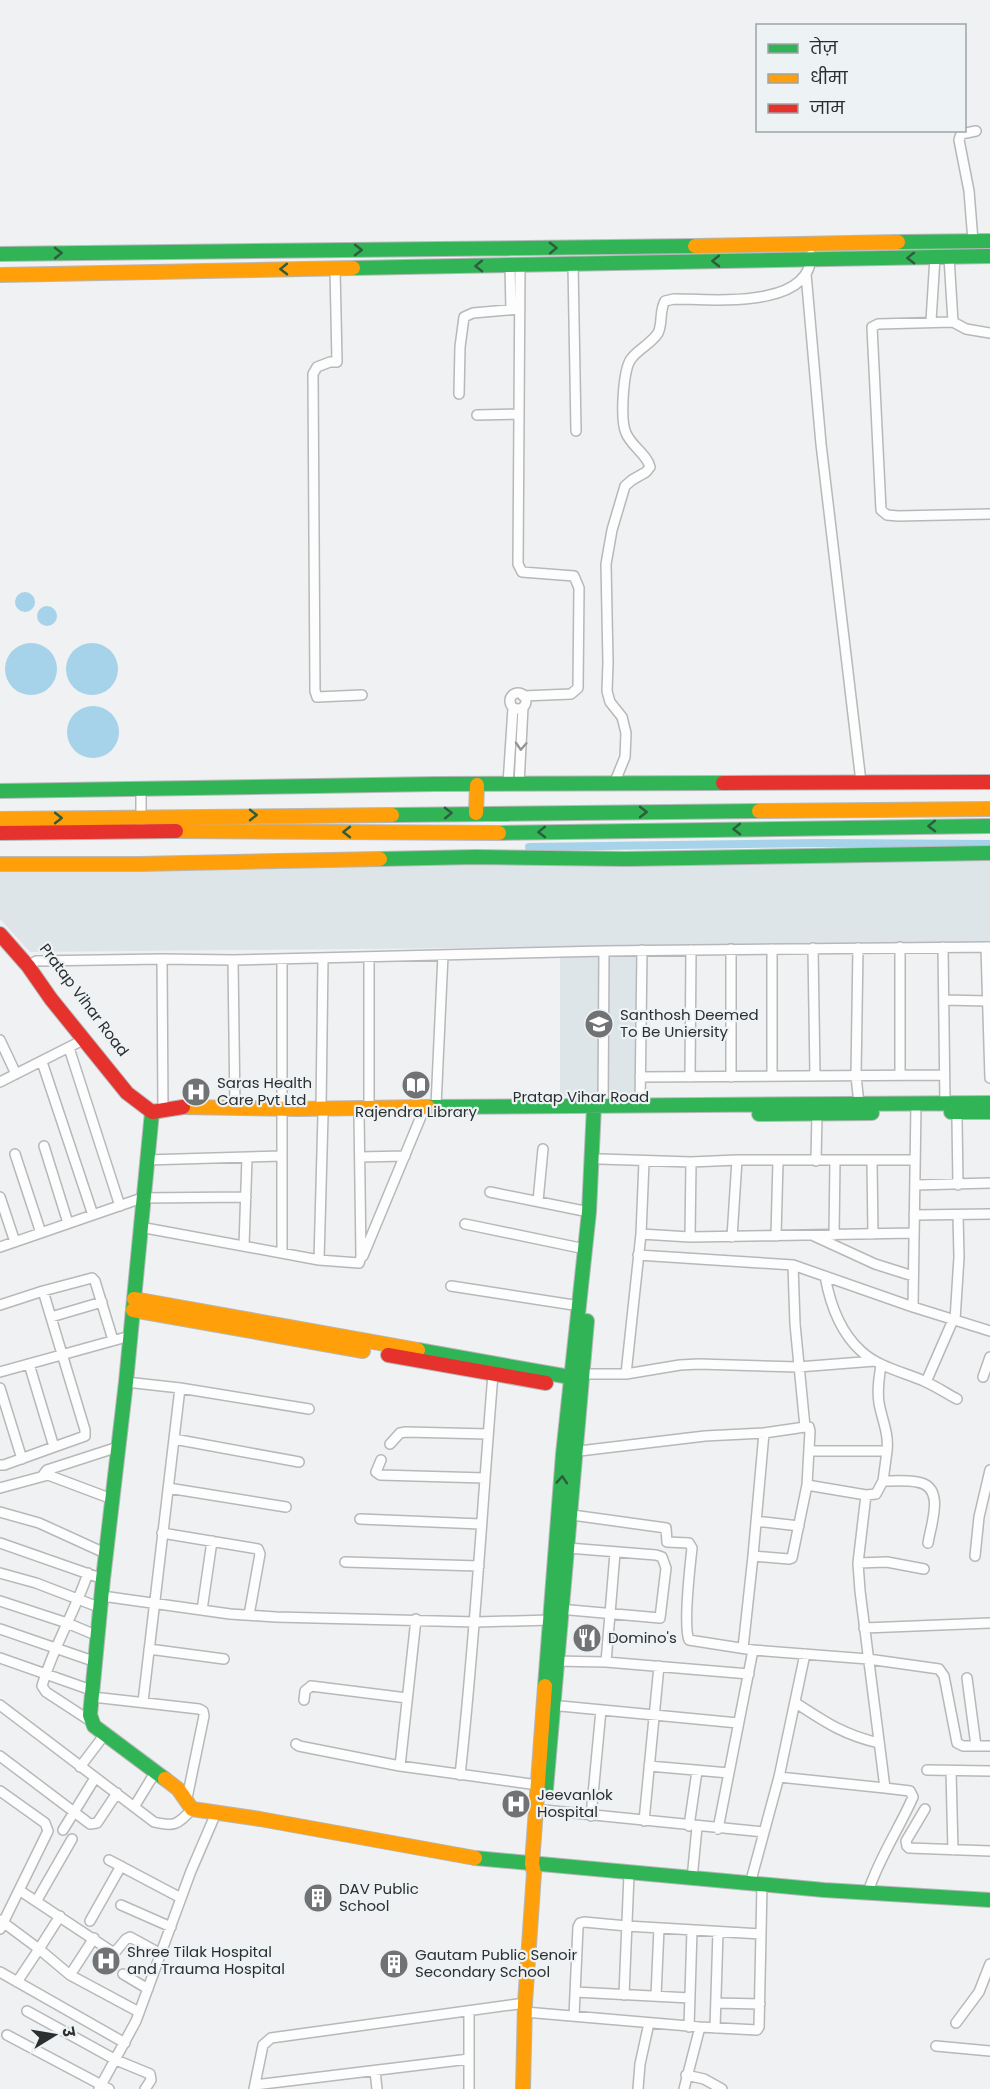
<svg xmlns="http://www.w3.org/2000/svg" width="990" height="2089" viewBox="0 0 990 2089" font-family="Poppins,'Noto Sans Devanagari',sans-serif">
<rect width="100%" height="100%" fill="#eff1f3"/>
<path fill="#dde5e9" d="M990 860V944L638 946V1097L560 1096V947L30 952 0 919V870L580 863Z"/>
<path fill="#a6d3e9" d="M15 602a10 10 0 1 1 20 0a10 10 0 1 1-20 0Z
M37 616a10 10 0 1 1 20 0a10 10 0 1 1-20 0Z
M5 669a26 26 0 1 1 52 0a26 26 0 1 1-52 0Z
M66 669a26 26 0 1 1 52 0a26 26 0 1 1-52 0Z
M67 732a26 26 0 1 1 52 0a26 26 0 1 1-52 0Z"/>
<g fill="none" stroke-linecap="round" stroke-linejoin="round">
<path stroke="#a6d3e9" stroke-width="8" d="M529 847 820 843 990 844"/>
<g stroke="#b6b8b9" stroke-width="12">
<path id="street" d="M973 241 969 191 959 140 961 134 976 131
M949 257 953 322
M573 264 576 431
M510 265 511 310
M520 265 518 564 522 572 574 576 579 588 578 688 571 694 523 696
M335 268 337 362H330L317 367 313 374 315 691 317 697 362 695
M806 274 821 444 861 782
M931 321 935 257
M990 333 966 329 953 322 878 324 872 327 881 510 887 515 898 516 990 514
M459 394 460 347 464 317 473 313 520 309
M477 415 519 414
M510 701a8 8 0 1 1 16 0a8 8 0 1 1-16 0Z
M508 784 513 708
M519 784 523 707
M614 784 625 757 626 733 622 717 610 702 607 691 608 663 606 564 612 530 625 486 632 480 646 472 650 467C647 454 631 446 626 433 620 420 623 370 631 359 638 349 651 344 658 333 663 323 659 311 665 301L674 299C710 299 811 310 811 255
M141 823V789
M943 947 945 1103
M986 947 990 1078
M813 948 815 1076
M858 948 856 1076 859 1104
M731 949V1077
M369 957V1108
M162 959 163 1111
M282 959V1253
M233 960 235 1109
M28 966 36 961 162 959 233 960 604 951 990 947
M944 1000 988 1001
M0 1040 16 1074
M69 1048 120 1206
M42 1062 93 1215
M900 1075V947
M772 1076V949
M640 1077 944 1075
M690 1077 691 950
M0 1082 85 1039
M436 1106 443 955
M603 1106 604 951
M640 1106 642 950
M321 1109 323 958
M957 1120 958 1185
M44 1146 68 1223
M15 1154 41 1233
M360 1157 405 1156
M600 1159 691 1162 737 1160H913
M146 1160 282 1156
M816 1161 817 1114
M872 1161 873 1234
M915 1185 990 1183
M490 1192 589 1212
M0 1197 15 1242
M538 1201 543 1149
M914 1215 990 1214
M465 1224 585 1249
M140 1227 319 1260 359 1263 361 1257 359 1114
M641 1234 690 1237 913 1233
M834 1235 835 1161
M776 1236 778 1161
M814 1236 875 1264 913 1276
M690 1237 691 1162
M732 1237 737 1160
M244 1246 247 1158
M0 1247 142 1198 246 1197
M638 1255 793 1265 913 1307 916 1104
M363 1256 422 1114
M319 1260 323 1115
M825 1276C830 1304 840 1332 861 1351 878 1367 903 1372 924 1381 935 1386 946 1393 957 1399
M451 1286 580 1306
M43 1291 92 1278 95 1281 113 1340
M0 1305 43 1291 85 1430V1436L54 1447 29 1364
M913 1307 990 1331
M51 1317 102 1302
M955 1320 959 1257 958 1215
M881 1365C879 1378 877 1390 879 1403 882 1420 889 1433 887 1451
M0 1372 130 1336
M582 1374H626L680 1365 699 1364 798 1367 875 1361
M626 1374 641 1234 644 1162
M983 1377 990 1357
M126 1382 180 1388 143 1702
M926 1382 953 1320
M0 1388 22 1459
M180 1388 309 1409
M764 1433 805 1427
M174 1439 299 1462
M390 1444 400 1433 406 1432 488 1434
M571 1452 705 1436 764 1433 753 1556
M381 1460 376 1472 380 1475 485 1478
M0 1465H4L54 1447
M43 1475 47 1470 118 1447
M883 1481C894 1481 906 1480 917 1482 946 1486 931 1524 928 1543
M807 1485 866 1495 876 1494 883 1481 887 1451H811
M0 1488 48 1475 112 1499
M168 1488 286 1507
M866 1495 858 1563 860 1591 885 1788 910 1791 913 1797C899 1829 879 1858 868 1892
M0 1512 39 1523 107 1554
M565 1514 666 1528 667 1542 689 1543 692 1548C690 1566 683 1626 689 1640L753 1650 868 1659 939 1669 944 1676 957 1743 963 1746H990
M360 1519 481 1524
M756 1521 799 1526
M162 1533 258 1549 260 1554 249 1615
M0 1543 103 1579
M975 1556 979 1517 990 1470
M345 1562 479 1566
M858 1563 887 1562 924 1569
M0 1573 36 1583 101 1608
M88 1573C75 1612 53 1647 42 1686L46 1692 92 1722
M102 1596 230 1614 276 1617 476 1622 551 1620
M0 1601 67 1623 98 1636
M559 1609 660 1618 666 1568 662 1557 656 1555 568 1548
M202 1610 212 1541
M864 1628 990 1623
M0 1629 96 1662
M743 1648 753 1556 789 1559 792 1558 807 1485 810 1431 809 1427H805L795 1324 793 1265
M149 1649 224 1659
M0 1658 94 1691
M554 1661 606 1662 749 1674
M606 1662 615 1553
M967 1678 976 1746
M93 1697 199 1709 203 1711 204 1716 186 1803
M304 1700 305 1691 311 1686 407 1698
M796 1703C825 1722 844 1735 879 1743
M0 1705 154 1822C174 1827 178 1825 192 1809
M550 1705 738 1723
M296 1744 299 1746 400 1766 538 1785
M0 1756 90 1824 97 1823 117 1793
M400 1766 416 1619
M649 1766 729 1773
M80 1767 105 1734
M927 1770 990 1771
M951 1771 953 1850
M460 1775C475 1641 482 1508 493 1374
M779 1777 805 1654
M0 1791 45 1823 48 1831 0 1929
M134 1807 156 1771
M925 1809 906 1841 907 1846 909 1848 990 1851
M544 1810 764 1832
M591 1816 601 1710
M644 1821 659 1666
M689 1826 697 1771
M718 1829 753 1650
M63 1830 95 1778
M109 1860 181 1898
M692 1879 697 1827
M750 1884 779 1777 885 1788
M19 1890 111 1951H116L126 1939 130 1937 161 1954
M37 1900 72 1839
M121 1905 171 1927
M0 1920 39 1949 60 1916
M90 1921 121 1866
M0 1972 125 2043
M123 1974 148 1989
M70 1975 94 1938
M17 1982 39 1949 70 1975 139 2012
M575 1992 690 1998
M624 1995 629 1874
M656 1996 659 1928
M716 2003 760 2004
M27 2011 116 2060 150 2074 151 2080 145 2089
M525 2012 700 2027 757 2030 759 2027 762 1885
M574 2016 578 1927 580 1923 584 1922 627 1926 761 1934
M956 2023 979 1992 990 1964
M689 2027 692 1930
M715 2028 718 1932
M7 2035 109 2089
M936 2046 990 2051
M375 2071 377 2089
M686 2075 704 2079 722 2089
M255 2085 469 2059
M99 2089 136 2021 191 1871 216 1813
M254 2089 263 2045 271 2038 525 2003
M469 2089V2011
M638 2089 640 2064 649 2023
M684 2089 700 2027"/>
</g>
<g stroke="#b6b8b9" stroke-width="16">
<path id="fast" d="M898 242 990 241
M0 254 695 246
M353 268 990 256
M0 791 435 784 723 783
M392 815 759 811
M499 833 990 826
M380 859 476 857 626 859 990 853
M428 1107 990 1103
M152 1112 126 1382 103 1579 90 1715 94 1726 165 1779
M951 1112H990
M759 1114 872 1113
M418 1350 581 1379
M545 1686 563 1454 589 1212 594 1106
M546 1789 587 1321
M475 1858 824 1890 990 1900"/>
</g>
<g stroke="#b6b8b9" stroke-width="16">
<path id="slow" d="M695 246 898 242
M0 275 353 268
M759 811 990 809
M476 813 477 785
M0 819 392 815
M176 831 499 833
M0 864H139L380 859
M183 1107 297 1109 428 1107
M134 1299 418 1350
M133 1310 363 1351
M165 1779 178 1789 192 1809 260 1819 475 1858
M523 2089 525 2003 534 1873 532 1864 545 1686"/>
</g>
<g stroke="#b6b8b9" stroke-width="16">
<path id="jam" d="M723 783 990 782
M0 833 176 831
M0 934 28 966 51 999 127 1093 152 1112 183 1107
M388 1355 546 1383"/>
</g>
<use href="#street" stroke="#fdfdfd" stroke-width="9"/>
<use href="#fast" stroke="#30b455" stroke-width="14"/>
<use href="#slow" stroke="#ff9f0a" stroke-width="14"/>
<use href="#jam" stroke="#e5322d" stroke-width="14"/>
</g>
<defs><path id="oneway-chevron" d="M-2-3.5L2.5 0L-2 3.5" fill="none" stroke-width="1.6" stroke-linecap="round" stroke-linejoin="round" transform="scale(1.5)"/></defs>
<g stroke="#2d5d3c">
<use href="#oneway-chevron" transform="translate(553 248) rotate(-1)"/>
<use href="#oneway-chevron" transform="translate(358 250)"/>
<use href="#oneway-chevron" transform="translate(58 253) rotate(-1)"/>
<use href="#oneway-chevron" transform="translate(911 258) rotate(179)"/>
<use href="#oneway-chevron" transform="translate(716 261) rotate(179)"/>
<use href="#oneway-chevron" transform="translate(479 266) rotate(179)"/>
<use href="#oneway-chevron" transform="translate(284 269) rotate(179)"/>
<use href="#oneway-chevron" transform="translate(643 812)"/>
<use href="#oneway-chevron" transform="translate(448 813) rotate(-1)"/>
<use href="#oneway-chevron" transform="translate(253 815)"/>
<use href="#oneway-chevron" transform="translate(58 818)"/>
<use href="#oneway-chevron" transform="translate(932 826) rotate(179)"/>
<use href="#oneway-chevron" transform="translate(737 829) rotate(179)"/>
<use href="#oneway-chevron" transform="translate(347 832) rotate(-180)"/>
<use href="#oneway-chevron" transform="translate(542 832) rotate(179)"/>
<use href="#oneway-chevron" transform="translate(562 1480) rotate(-86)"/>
</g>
<use stroke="#949696" href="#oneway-chevron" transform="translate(521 746) rotate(93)"/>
<defs>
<g id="university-disc" transform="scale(1.5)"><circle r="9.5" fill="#707274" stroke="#edf2f5"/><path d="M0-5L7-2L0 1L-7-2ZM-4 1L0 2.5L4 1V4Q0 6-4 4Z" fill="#fff"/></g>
<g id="library-disc" transform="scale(1.5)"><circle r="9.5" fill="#707274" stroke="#edf2f5"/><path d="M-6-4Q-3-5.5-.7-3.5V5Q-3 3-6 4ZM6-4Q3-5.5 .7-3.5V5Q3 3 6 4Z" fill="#fff"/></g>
<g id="hospital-disc" transform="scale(1.5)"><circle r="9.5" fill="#707274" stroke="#edf2f5"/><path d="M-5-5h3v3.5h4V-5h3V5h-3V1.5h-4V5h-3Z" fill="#fff"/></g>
<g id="restaurant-disc" transform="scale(1.5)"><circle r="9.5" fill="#707274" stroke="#edf2f5"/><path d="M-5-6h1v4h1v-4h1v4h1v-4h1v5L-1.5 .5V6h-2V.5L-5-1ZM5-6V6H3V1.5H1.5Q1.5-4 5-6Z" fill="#fff"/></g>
<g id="building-disc" transform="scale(1.5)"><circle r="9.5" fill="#707274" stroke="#edf2f5"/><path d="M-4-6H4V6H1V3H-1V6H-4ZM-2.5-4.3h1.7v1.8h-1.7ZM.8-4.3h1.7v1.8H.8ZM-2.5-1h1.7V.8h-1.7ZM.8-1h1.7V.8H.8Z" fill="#fff"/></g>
</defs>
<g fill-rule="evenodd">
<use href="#university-disc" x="599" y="1024"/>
<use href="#library-disc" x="416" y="1085"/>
<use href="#hospital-disc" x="196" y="1092"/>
<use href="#restaurant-disc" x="587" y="1638"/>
<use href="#hospital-disc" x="516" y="1804"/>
<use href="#building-disc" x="318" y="1898"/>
<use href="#hospital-disc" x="106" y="1961"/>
<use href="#building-disc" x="394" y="1964"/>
</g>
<g text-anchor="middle" stroke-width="4.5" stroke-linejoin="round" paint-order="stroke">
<g font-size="15" fill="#2c2e2f" stroke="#edf2f5">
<text transform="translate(84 1000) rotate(53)" y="5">Pratap Vihar Road</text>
<text x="581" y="1102">Pratap Vihar Road</text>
</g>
<g font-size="15" fill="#2c2e2f" stroke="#edf2f5" text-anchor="start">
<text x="620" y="1020">Santhosh Deemed<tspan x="620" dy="17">To Be Uniersity</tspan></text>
<text x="217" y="1088">Saras Health<tspan x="217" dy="17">Care Pvt Ltd</tspan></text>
<text x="416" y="1117" text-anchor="middle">Rajendra Library</text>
<text x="608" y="1643">Domino's</text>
<text x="537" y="1800">Jeevanlok<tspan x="537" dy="17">Hospital</tspan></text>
<text x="339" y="1894">DAV Public<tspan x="339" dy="17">School</tspan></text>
<text x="127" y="1957">Shree Tilak Hospital<tspan x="127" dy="17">and Trauma Hospital</tspan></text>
<text x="415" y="1960">Gautam Public Senoir<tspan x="415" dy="17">Secondary School</tspan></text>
</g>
</g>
<rect x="756" y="24" width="210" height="108" fill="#edf2f5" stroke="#a0a4a6" stroke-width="1.5"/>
<rect x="768" y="44" width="30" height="9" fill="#30b455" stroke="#a0a4a6" stroke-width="1.5"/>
<text x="810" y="54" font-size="18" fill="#2c2e2f">तेज़</text>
<rect x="768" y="74" width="30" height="9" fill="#ff9f0a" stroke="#a0a4a6" stroke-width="1.5"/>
<text x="810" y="84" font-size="18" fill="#2c2e2f">धीमा</text>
<rect x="768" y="104" width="30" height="9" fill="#e5322d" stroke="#a0a4a6" stroke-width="1.5"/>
<text x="810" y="114" font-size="18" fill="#2c2e2f">जाम</text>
<g transform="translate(54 2035) rotate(79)" stroke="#edf2f5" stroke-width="4.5" paint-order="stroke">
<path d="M0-4.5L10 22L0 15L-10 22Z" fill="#2c2e2f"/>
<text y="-9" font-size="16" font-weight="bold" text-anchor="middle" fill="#2c2e2f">उ</text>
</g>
</svg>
